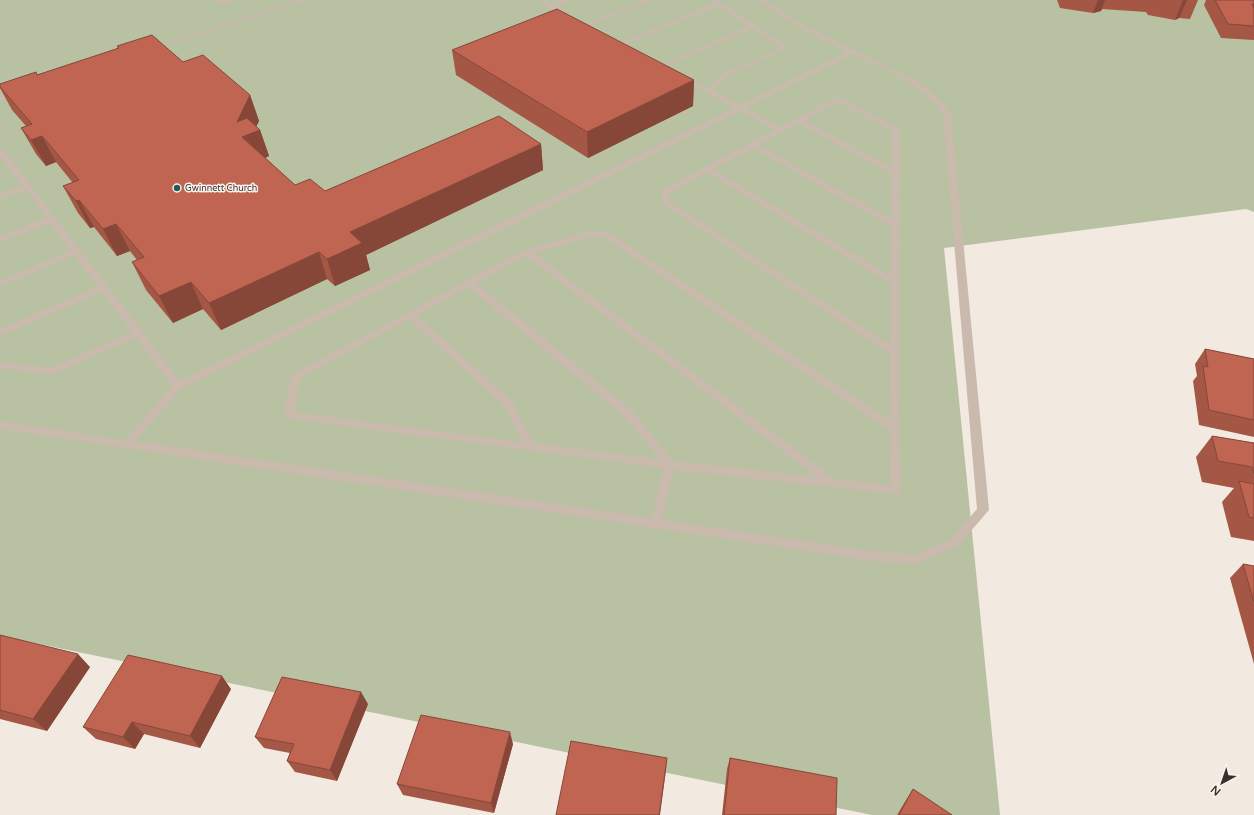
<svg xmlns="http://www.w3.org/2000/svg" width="1254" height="815" viewBox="0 0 1254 815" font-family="'Varela Round',sans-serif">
<rect width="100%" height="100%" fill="#f2e9e1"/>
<path fill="#b8c1a1" d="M0 0H1254V212L1246 209 944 248 1000 815H872L0 636Z"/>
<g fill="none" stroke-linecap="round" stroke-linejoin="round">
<path fill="#cab9ad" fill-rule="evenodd" d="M215 0H234L222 5Z
M297 0H306L153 50 148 49Z
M537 0H544L552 4 563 0H572L556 7 572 16 567 17Z
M645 0H653L588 26 583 25Z
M711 0H718L789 48 729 75 713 90 740 105 848 52 801 28 757 0H764L805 26 919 82 939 99 951 114 989 510 957 547 915 564 872 561 0 429V421L125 440 172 386 136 337 52 375 0 368V362L51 368 132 332 102 292 0 336V329L98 287 74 255 0 287V281L71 250 50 223 0 242V236L47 218 26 190 0 199V194L22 186 0 156V149H3L180 381 734 108 680 77 685 76 708 88 725 73 781 48 753 28 665 67 660 66 748 26 719 6 624 45 619 44 715 3ZM853 54C887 71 921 82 943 114L977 509 949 541 915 554 872 551 662 520 674 470 896 494 900 493 901 490 899 428 900 129 838 97 780 127 745 108ZM838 102 892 130V168L804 120ZM740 111 775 130 662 190V203L890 354 889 420 609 232 590 231 524 250 291 375 284 415 285 418 289 419 664 468 652 518 135 441 181 389ZM798 123 892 174 891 219 758 145ZM753 148 891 226V276L713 169ZM707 172 891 284 890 345 670 202 669 193ZM590 237H604L889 430 890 485 835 479 534 253ZM526 256 817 477 673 461 633 411 476 283ZM469 287 625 417 660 459 533 443 513 402 416 315ZM409 319 505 407 522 442 294 412 299 379Z
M18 90 20 91V93L0 100V96Z"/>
</g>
<path fill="#a55746" d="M1057 0H1198L1190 19 1179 18 1175 20 1148 15 1146 12 1102 9 1101 11 1093 13 1060 8Z
M1206 0H1254V40L1221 38 1204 5Z
M117 46 183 62 250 95 259 121 256 127 260 130 269 156 265 158 295 185 325 191 541 144 543 170 366 255 370 270 335 286 327 279 221 330 203 309 173 323 146 290 132 262 137 260 130 251 117 256 94 227 90 228 78 213 63 186 73 183 56 162 46 166 36 154 21 128 26 126 12 110 0 88V84L37 75 118 49Z
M452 50 694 80 693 106 588 158 456 75Z
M1205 349 1254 359V437L1199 425 1193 381 1197 376 1195 364Z
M1212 436 1254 443V541L1231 537 1222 502 1234 488 1202 482 1196 457Z
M1243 564 1254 566V664L1230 578Z
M0 635 90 667 47 731 0 719Z
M231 689 200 748 144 734 135 749 96 739 83 727Z
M368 704 337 781 295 772 287 761 290 753 264 748 255 737Z
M513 744 494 813 403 795 397 784Z
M730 758 836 815H722L727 769Z
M913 789 952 815H897L906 800Z"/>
<path fill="#864739" d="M1098 0H1105L1101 11 1093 13Z
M1183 0H1187L1179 18 1175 20Z
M694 80 693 106 588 158 587 132Z
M250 95 259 121 253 133 260 130 269 156 251 164 237 122Z
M42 136 56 162 46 166 31 140Z
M541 144 543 170 366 255 370 270 335 286 327 259 350 232Z
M79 200 94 227 90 228 76 201Z
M116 224 130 251 117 256 103 229Z
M319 252 327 279 221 330 209 303Z
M191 282 203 309 173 323 159 296Z
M78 654 90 667 47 731 33 719Z
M222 676 231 689 200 748 190 736Z
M361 692 368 704 337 781 330 770Z
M132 722 144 734 135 749 123 737Z
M510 732 513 744 494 813 491 803Z
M667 758 666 770 660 815H659Z"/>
<path fill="#c06551" stroke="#864739" d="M1215 0H1254V5L1252 4 1254 8V26L1228 24Z
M557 9 694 80 587 132 452 50Z
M152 35 183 62 203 55 250 95 237 122 247 118 260 130 242 137 295 185 310 179 325 191 499 116 541 144 350 232 362 243 327 259 319 252 209 303 191 282 159 296 132 262 144 257 116 224 103 229 79 200 76 201 63 186 79 180 42 136 31 140 21 128 32 124 0 87V84L36 72 37 75 119 48 117 46Z
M1205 349 1254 359V420L1209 410 1203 366 1208 367Z
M1212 436 1254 443V474L1252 467 1218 461Z
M1239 481 1254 484V518L1249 517Z
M1243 564 1254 566V602Z
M0 635 78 654 33 719 0 710Z
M128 655 222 676 190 736 132 722 123 737 83 727Z
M282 677 361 692 330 770 287 761 294 744 255 737Z
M421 715 510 732 491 803 397 784Z
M571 741 667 758 659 815H556Z
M730 758 837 778 836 815H724Z
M913 789 952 815H899Z"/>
<circle fill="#225959" stroke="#faf3ed" stroke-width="1.5" cx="177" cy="188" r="4"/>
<g text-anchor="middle" stroke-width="3" stroke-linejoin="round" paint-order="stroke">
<g font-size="9" fill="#392f2b" stroke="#faf3ed" text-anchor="start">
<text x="185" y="191">Gwinnett Church</text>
</g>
</g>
<g transform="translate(1222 783) rotate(220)" stroke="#faf3ed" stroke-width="3" paint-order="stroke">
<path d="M0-3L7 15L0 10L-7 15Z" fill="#392f2b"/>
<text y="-6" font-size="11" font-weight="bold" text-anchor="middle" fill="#392f2b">N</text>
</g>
</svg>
